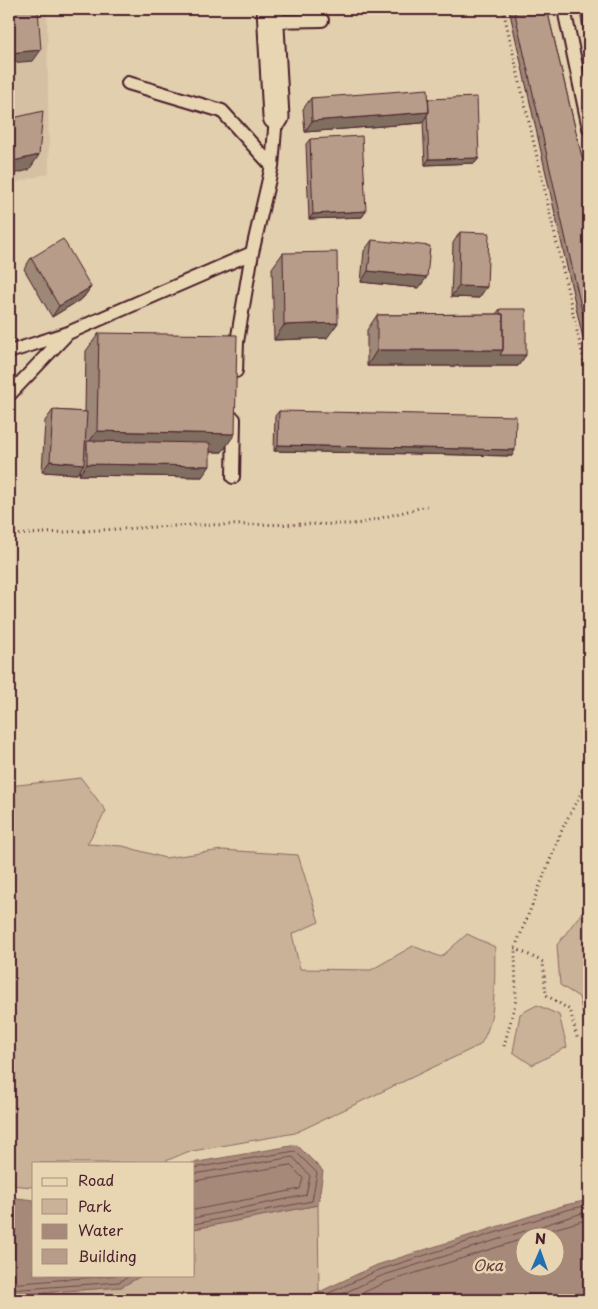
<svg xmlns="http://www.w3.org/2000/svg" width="598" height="1309" viewBox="0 0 598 1309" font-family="'Playpen Sans',sans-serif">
<rect width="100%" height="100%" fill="#e2cfae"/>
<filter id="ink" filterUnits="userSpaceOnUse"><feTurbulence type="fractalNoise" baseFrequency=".02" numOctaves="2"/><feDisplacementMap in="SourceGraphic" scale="10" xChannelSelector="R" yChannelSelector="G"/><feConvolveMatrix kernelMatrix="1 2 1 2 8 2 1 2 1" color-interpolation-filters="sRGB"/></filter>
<g filter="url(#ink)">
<path fill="#d5c0a3" d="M9 9H47L49 173 9 185Z"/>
<path fill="#c9b298" stroke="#8a6862" d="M81 778 106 811 87 844 123 846 165 858 222 850 298 855 319 922 292 934 300 969 371 970 413 946 441 957 467 934 495 947C494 977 498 1018 480 1045L295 1133 187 1152 161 1163H34V1187L9 1185V786Z
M589 903V1035H588L579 997 560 985 557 945Z
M537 1005 559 1015 567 1047 532 1065 513 1052 520 1014Z
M318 1205 319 1292 302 1300H9V1295L121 1287 143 1275H194V1229Z"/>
<path fill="#a68979" stroke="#815f5a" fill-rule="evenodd" d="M297 1145 323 1171 318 1205 194 1229 192 1163Z
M9 1197 34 1200V1275H143L121 1287 9 1295Z
M589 1200V1300H302L377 1265 565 1205ZM526 1236H556V1266H526Z"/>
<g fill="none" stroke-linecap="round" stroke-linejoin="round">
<path stroke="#6f494a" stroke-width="1" d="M194 1168 295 1151 317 1173 312 1201 194 1224
M194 1174 293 1157 310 1176 306 1195 194 1218
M194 1181 290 1165 303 1178 300 1189 194 1210
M529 1236 589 1219
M9 1284 119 1275
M9 1290 119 1282 132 1275
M314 1300 379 1270 566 1210 589 1205
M329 1300 381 1276 589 1211
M347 1300 384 1283 526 1238"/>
<g stroke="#4a1f2b" stroke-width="16">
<path id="lane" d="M564 9 589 128
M271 21 322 20
M128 83 222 111 272 166
M9 352 68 333 252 253 272 166 276 117
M236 371 237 342 252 253
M9 395 66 335
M233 477 234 419"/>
</g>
<g stroke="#4a1f2b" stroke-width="29">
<path id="street" d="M270 9 276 117"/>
</g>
<path stroke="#4a1f2b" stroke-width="3" stroke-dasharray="1 4" stroke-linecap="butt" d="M503 9 589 383
M9 535 192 525 357 524 427 506
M515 948 543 962 546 995 570 1010 578 1041
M504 1046 516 1000 515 948 564 825 589 778"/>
<use href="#lane" stroke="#e8d6b3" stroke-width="12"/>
<use href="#street" stroke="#e8d6b3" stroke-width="25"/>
</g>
<path fill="#9d8776" stroke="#4a1f2b" d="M509 9H547L589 187V365Z
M579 9H589V55Z
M311 98 428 99 479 158 475 163 425 165 423 121 422 123 305 132 303 109Z
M310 139 366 211 362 217 309 219 306 144Z
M460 232 479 298 451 297 453 243Z
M372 240 419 288 361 282 364 251Z
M283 253 327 338 274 340 272 268Z
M31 258 91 287 83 298 52 317 24 269Z
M500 309 526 355 518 366H367V330L377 315 496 314Z
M99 333 222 452H210L202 477 79 475 80 471 77 474 42 472 45 421 53 410 85 412 86 351Z
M279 411 512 456 274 451 275 416Z"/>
<path fill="#806e60" stroke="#4a1f2b" d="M41 50 33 61 9 63V53Z
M429 112 422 123 305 132 312 121Z
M39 155 29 170 9 175V162Z
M479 158 475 163 425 165 429 159Z
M366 211 362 217 309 219 313 214Z
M368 271 427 277 419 288 361 282Z
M459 286 487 287 479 298 451 297Z
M91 287 83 298 52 317 59 306Z
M338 323 327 338 274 340 284 325Z
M377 350H503L526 355 518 366H367Z
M97 431 235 434 222 452 87 450V445Z
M278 445 515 450 512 456 274 451Z
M50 461 84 464 77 474 42 472Z
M87 464 210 466 202 477 79 475Z"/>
<path fill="#b79d89" stroke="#4a1f2b" d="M9 9H38L41 50 9 53Z
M514 9H547L589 187V342Z
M584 9H589V31Z
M428 89 429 112 312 121 311 98Z
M477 97 479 158 429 159 427 115 429 112 428 99Z
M43 111 39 155 9 162V119Z
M362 136 366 211 313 214 310 139Z
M460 232 489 233 487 287 459 286Z
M63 239 91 287 59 306 31 258Z
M372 240 430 246 427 277 368 271Z
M337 252 338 323 284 325 283 253Z
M500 309H526V355H500L503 350V314H500Z
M503 314V350H377V315Z
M99 333 237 335 235 434 97 431Z
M53 410 87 412 84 464 50 461Z
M279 411 516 416 515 450 278 445Z
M87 441 210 443V466L87 464Z"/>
</g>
<g text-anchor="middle" stroke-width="5" stroke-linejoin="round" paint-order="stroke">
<g font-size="15" font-style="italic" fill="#613a3e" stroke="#e8d6b3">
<text x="488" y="1271">Ока</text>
</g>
</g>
<rect width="598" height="1309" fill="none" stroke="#e8d6b3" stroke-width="30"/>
<rect x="15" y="15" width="568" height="1279" fill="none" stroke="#4a1f2b" stroke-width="2" filter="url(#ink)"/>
<rect x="32" y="1162" width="162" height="115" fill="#e8d6b3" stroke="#a98d7d"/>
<rect x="42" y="1178" width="25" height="8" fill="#e8d6b3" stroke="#a98d7d"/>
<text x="78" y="1186" font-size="15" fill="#4a1f2b">Road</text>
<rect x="42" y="1199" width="25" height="15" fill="#c9b298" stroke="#a98d7d"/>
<text x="78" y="1212" font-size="15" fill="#4a1f2b">Park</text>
<rect x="42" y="1224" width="25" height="15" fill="#a68979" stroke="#a98d7d"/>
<text x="78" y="1236" font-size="15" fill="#4a1f2b">Water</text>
<rect x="42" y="1249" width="25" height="15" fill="#b79d89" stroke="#a98d7d"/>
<text x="78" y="1262" font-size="15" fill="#4a1f2b">Building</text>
<g transform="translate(540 1252) rotate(2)"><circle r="24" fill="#e8d6b3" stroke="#a98d7d"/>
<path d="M0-4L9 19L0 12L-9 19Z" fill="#1f6fb2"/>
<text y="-8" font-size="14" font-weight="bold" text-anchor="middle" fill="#4a1f2b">N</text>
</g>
</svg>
